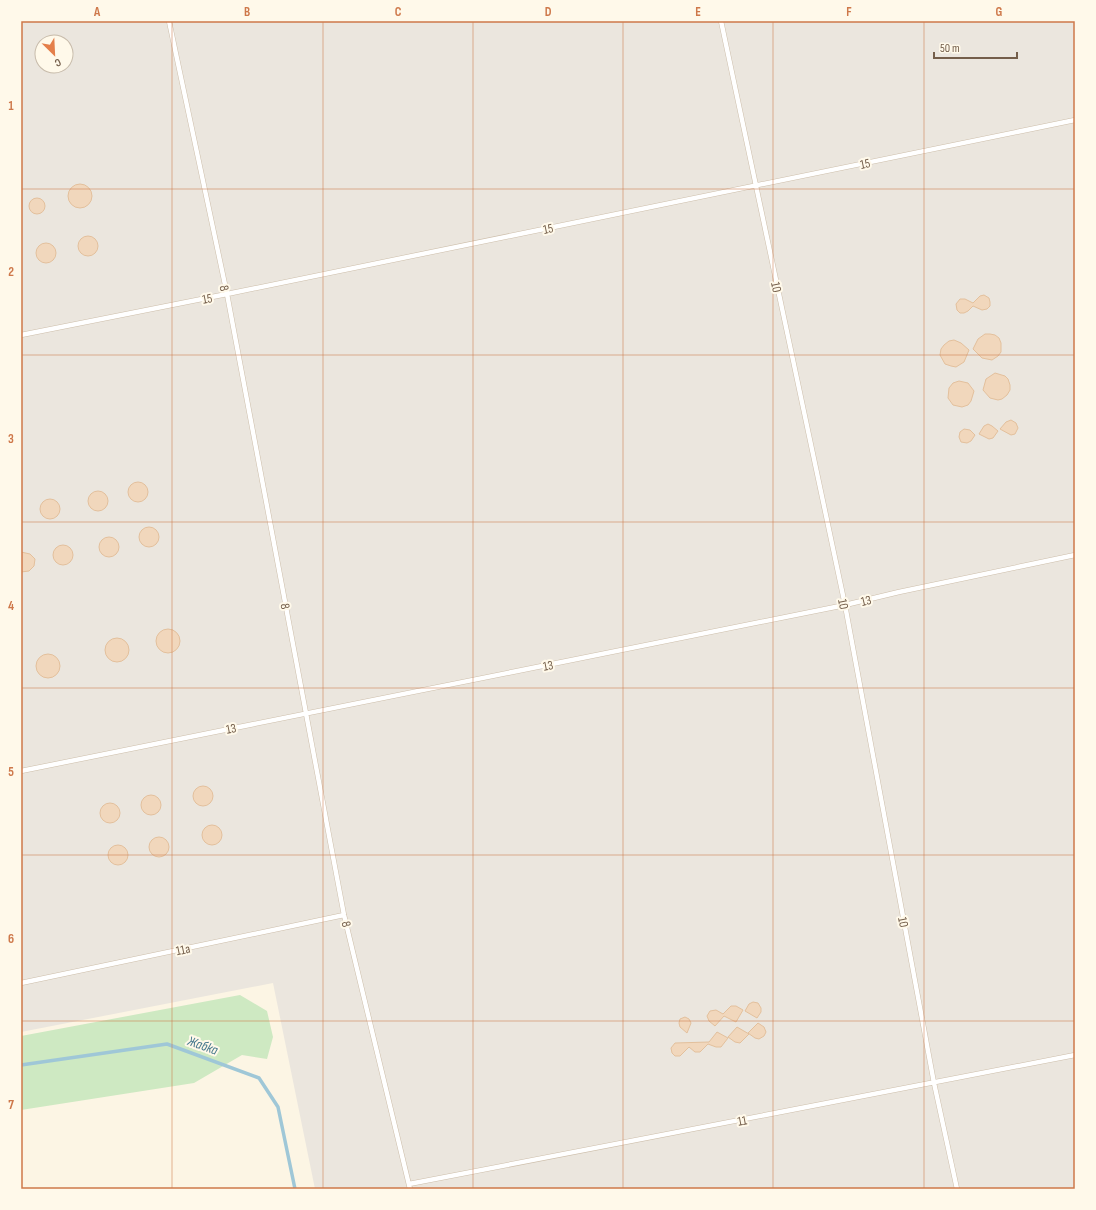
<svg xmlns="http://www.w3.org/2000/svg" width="1096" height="1210" viewBox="0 0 1096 1210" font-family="'Sofia Sans Condensed',sans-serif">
<rect width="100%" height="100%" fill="#fcf5e4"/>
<path fill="#ebe6de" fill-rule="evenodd" d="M21 21H1075V1189H315L273 983 21 1032ZM42 42H66V66H42Z"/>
<path fill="#cee9c2" d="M240 995 267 1011 273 1037 267 1059 242 1055 194 1083 21 1110V1036Z"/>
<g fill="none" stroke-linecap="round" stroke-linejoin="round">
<path stroke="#9fc7d7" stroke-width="3.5" d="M21 1065 167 1044 259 1078 278 1107 295 1189"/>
</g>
<path fill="#f1d7bc" stroke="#e3c09c" d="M68 196a12 12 0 1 1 24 0a12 12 0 1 1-24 0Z
M29 206a8 8 0 1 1 16 0a8 8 0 1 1-16 0Z
M78 246a10 10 0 1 1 20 0a10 10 0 1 1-20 0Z
M36 253a10 10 0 1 1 20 0a10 10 0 1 1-20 0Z
M984 295 989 298 990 302V306L987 309 982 310 973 306 968 311 964 313H960L957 310 956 304 960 299H965L973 303 980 296Z
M985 334H990L995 335 999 338 1001 343V352L998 356 992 360 982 358 973 349 978 339Z
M954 340 961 343 969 350 964 362 956 367 951 366 945 364 940 355 941 349 944 345 949 341Z
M995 373 1005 376 1008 379 1010 385V390L1007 395 1002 399 998 400 990 398 983 390 986 379Z
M959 381 968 383 974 391 971 401 968 405 962 407 953 405 948 398 949 388 953 383Z
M1011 420 1016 423 1018 428 1015 434 1011 435 1000 429 1006 422Z
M988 424 992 426 998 431 993 438 989 439 979 434 984 426Z
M964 429 970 430 975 435 971 441 967 443 961 442 959 437 960 432Z
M128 492a10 10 0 1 1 20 0a10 10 0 1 1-20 0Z
M88 501a10 10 0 1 1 20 0a10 10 0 1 1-20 0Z
M40 509a10 10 0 1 1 20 0a10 10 0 1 1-20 0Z
M139 537a10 10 0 1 1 20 0a10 10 0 1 1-20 0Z
M99 547a10 10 0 1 1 20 0a10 10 0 1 1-20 0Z
M53 555a10 10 0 1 1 20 0a10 10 0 1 1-20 0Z
M21 552 30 554 35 559 34 566 29 571 21 572Z
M156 641a12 12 0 1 1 24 0a12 12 0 1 1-24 0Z
M105 650a12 12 0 1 1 24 0a12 12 0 1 1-24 0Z
M36 666a12 12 0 1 1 24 0a12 12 0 1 1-24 0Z
M193 796a10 10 0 1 1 20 0a10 10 0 1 1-20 0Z
M141 805a10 10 0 1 1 20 0a10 10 0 1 1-20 0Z
M100 813a10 10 0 1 1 20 0a10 10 0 1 1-20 0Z
M202 835a10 10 0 1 1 20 0a10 10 0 1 1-20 0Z
M149 847a10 10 0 1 1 20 0a10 10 0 1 1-20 0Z
M108 855a10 10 0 1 1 20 0a10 10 0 1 1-20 0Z
M753 1002 758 1003 761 1008V1012L757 1018 745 1011 749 1004Z
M731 1006H736L743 1010 736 1022 724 1016 715 1026 709 1021 707 1016 710 1011 716 1010 723 1014Z
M685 1017 689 1019 691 1023 687 1033 680 1027 679 1023 680 1019Z
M758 1023 764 1027 766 1032 764 1036 759 1039 755 1038 748 1033Z
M737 1027 749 1034 740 1043 735 1042 728 1037Z
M717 1032 728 1038 721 1047H716L708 1044 700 1052H695L689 1047 680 1056H675L672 1053 671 1048 675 1043 709 1042Z"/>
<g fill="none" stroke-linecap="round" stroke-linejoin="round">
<g stroke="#cdbeaa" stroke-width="5.5">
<path id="service" d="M169 21 227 294 344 915 410 1189
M721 21 845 605 934 1083 957 1189
M21 335 227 294 1075 120
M21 771 845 605 899 592 1075 555
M21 983 344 915
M409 1184 1075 1055"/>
</g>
<use href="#service" stroke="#fff" stroke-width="4.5"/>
</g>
<path fill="none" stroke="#ce784a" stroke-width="1" stroke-opacity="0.55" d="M172 21V1189M323 21V1189M473 21V1189M623 21V1189M773 21V1189M924 21V1189M21 189H1075M21 355H1075M21 522H1075M21 688H1075M21 855H1075M21 1021H1075"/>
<g text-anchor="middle" stroke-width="4" stroke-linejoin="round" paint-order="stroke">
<g font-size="13" fill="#745e4a" stroke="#fff9ea">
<text transform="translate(865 163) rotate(-12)" y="5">15</text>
<text transform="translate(548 228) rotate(-12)" y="5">15</text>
<text transform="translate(777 287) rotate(78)" y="5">10</text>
<text transform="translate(225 288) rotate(78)" y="5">8</text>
<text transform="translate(207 298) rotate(-11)" y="5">15</text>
<text transform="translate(866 600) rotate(-14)" y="5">13</text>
<text transform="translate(844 604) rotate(79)" y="5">10</text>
<text transform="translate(286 606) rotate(79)" y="5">8</text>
<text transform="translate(548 665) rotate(-11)" y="5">13</text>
<text transform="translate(231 728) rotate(-11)" y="5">13</text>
<text transform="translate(904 922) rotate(79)" y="5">10</text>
<text transform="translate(347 924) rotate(77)" y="5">8</text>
<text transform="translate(183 949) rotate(-12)" y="5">11a</text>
<text transform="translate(742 1120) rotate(-11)" y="5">11</text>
</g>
<g font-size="14" font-style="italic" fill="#47798e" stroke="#fff9ea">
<text transform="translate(203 1045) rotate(20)" y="5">Жабка</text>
</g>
</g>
<rect width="1096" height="1210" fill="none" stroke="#fff9ea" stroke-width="44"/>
<g transform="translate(54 54) rotate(156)"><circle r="19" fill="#fff9ea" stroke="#c7bbaa"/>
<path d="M0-3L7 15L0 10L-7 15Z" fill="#e47f4a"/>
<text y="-6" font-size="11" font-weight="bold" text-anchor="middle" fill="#745e4a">С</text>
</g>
<path d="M934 52v6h83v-6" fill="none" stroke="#745e4a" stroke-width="2"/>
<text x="940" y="52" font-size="12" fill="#745e4a" stroke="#fff9ea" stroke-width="3" paint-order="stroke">50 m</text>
<rect x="22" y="22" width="1052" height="1166" fill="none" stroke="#ce784a" stroke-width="1.5"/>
<g font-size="13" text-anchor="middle" font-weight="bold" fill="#ce784a">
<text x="97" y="16">A</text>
<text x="247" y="16">B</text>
<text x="398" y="16">C</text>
<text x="548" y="16">D</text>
<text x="698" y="16">E</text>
<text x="849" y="16">F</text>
<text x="999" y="16">G</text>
<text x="11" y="110">1</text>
<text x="11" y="276">2</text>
<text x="11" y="443">3</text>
<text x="11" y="610">4</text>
<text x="11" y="776">5</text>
<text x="11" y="943">6</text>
<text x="11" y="1109">7</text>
</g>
</svg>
